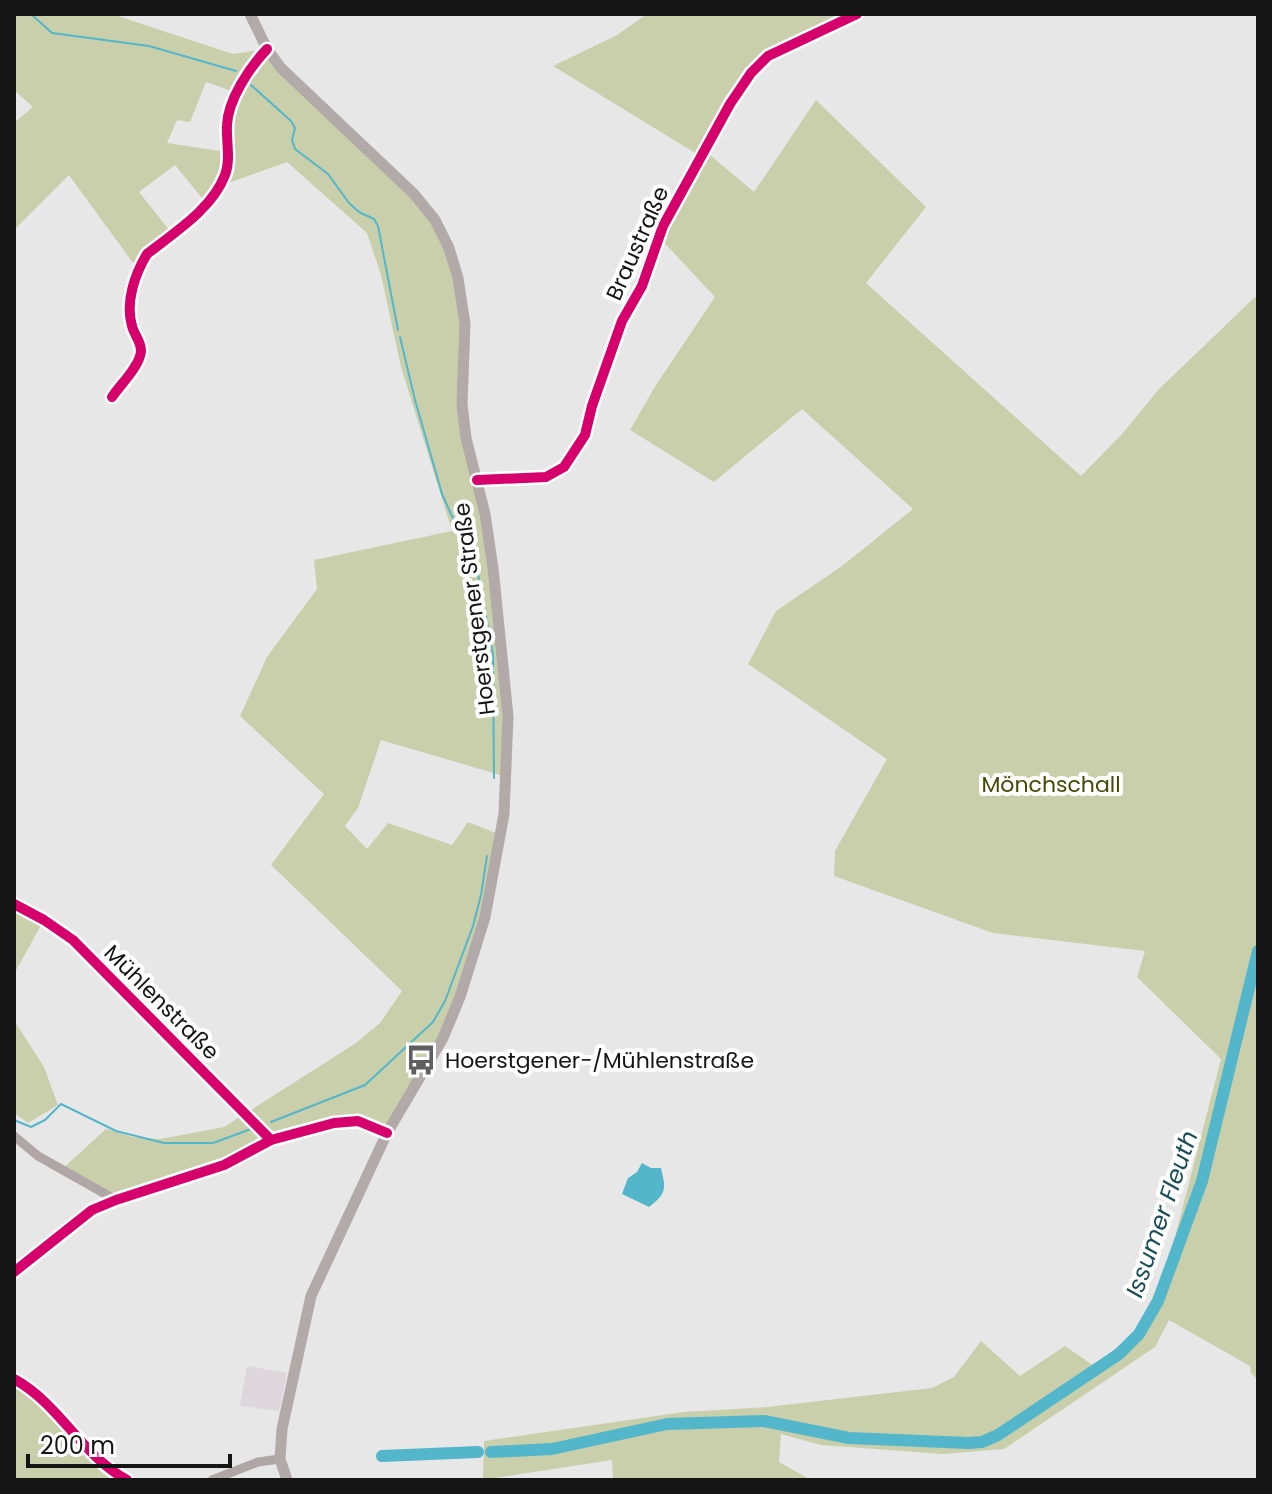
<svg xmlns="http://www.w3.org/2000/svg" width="1272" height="1494" viewBox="0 0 1272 1494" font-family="Poppins,sans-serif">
<rect width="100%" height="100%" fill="#e8e7e8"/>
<path fill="#ddd7dd" d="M247 1366 287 1373 279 1411 240 1406Z"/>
<path fill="#c9cfab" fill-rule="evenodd" d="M14 14H112L233 54 267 49 425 206 458 278 465 407 493 568 507 777 381 740 358 808 345 826 367 849 388 823 452 845 468 822 501 835 460 997 387 1133 358 1121 271 1140 224 1165 116 1200 60 1171 106 1129 133 1137 160 1139 224 1127 356 1043 380 1023 402 991 271 865 324 794 240 716 267 657 317 589 314 560 452 531 401 367 381 275 367 233 287 162 220 186 206 203 175 165 139 192 170 231 136 267 69 175 14 230V123L33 107 14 90ZM206 82 232 91 220 151 167 143 177 120 190 122Z
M647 14H857L766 53 704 150 754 192 816 100 926 207 866 283 1081 476 1123 433 1159 389 1255 297 1258 300V1380L1251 1373 1250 1366 1169 1320 1155 1347 1004 1449 943 1454 821 1445 781 1434 779 1462 811 1480H613L612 1460 483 1480 484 1441 684 1412 767 1407 932 1388 954 1377 981 1341 1020 1376 1065 1346 1094 1366 1138 1330 1169 1260 1221 1059 1137 977 1145 951 993 933 834 876 835 851 887 759 748 664 776 611 842 566 913 509 802 409 714 482 630 430 656 385 715 297 659 237 700 156 553 66 617 35Z
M14 904 44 920 14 974Z
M14 1020 44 1067 58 1105 28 1123 14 1113Z
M18 1381 115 1474 108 1480H14V1387Z"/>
<path fill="#54b6ca" d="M642 1163 651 1168H661C666 1189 667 1193 649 1207L622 1194 628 1178 637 1172Z"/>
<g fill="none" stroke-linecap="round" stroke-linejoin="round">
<path stroke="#54b6ca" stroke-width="2" d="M31 14 52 33 149 46 236 71
M251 85 291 121 295 128 292 140 295 149 328 174 349 203 359 212 374 219 378 226 398 330
M400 337 415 400 442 494 478 574 493 654 494 778
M14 1120 31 1127 45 1120 61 1104 116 1131 164 1143H213L251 1129
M271 1122 365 1085 433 1022 445 1001 473 926 481 895 487 856"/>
<path stroke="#54b6ca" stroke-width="12" d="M491 1452 552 1449 667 1424 764 1421 849 1438 968 1443 982 1442 998 1435 1119 1354 1139 1334 1158 1301 1202 1181 1258 951
M382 1456 478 1452"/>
<path stroke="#b1a6a7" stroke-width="9" d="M112 397C120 385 136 370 140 356 144 345 134 335 132 326 125 302 135 274 147 254 175 232 212 209 225 175 231 160 226 141 227 125 228 100 249 68 267 49
M477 480 546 477 564 467 585 435 592 406 622 321 642 286 663 226 730 104 751 73 768 56 857 14
M14 904 44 920 73 940 271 1140
M14 1136 38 1156 116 1200
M14 1272 92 1210 116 1200 224 1165 271 1140 334 1123 358 1121 387 1133
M14 1379C60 1404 81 1455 127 1480
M212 1480 258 1462 280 1459"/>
<path stroke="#b2a9a9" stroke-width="11" d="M250 14 267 49 281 68 414 194 435 220 449 248 458 278 465 324 462 404 466 438 485 514 493 568 508 716 504 814 485 917 460 997 443 1038 387 1133 311 1296 282 1429 280 1459 287 1480"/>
<g stroke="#fff" stroke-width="15">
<path id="cycleway" d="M112 397C120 385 136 370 140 356 144 345 134 335 132 326 125 302 135 274 147 254 175 232 212 209 225 175 231 160 226 141 227 125 228 100 249 68 267 49
M477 480 546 477 564 467 585 435 592 406 622 321 642 286 663 226 730 104 751 73 768 56 857 14
M14 904 44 920 73 940 271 1140
M14 1272 92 1210 116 1200 224 1165 271 1140 334 1123 358 1121 387 1133
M14 1379C60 1404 81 1455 127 1480"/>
</g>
<use href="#cycleway" stroke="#d6006c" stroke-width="10"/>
</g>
<defs>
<g id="bus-bare" transform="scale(2.4)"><path d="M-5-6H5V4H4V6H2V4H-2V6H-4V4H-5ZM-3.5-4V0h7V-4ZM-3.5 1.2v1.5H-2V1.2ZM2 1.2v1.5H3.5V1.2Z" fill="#605e60" stroke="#fff" stroke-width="2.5" paint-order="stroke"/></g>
</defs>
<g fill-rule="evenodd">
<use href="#bus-bare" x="421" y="1060"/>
</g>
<g text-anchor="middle" stroke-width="8" stroke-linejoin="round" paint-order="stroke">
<g font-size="22" fill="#161516" stroke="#fff">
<text transform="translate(637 243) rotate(-66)" y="8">Braustraße</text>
<text transform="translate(474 609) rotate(-97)" y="8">Hoerstgener Straße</text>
<text transform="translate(162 1002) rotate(45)" y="8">Mühlenstraße</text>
</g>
<g font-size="22" fill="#434b06" stroke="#fff">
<text x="1051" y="792">Mönchschall</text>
</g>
<g font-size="22" fill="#161516" stroke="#fff" text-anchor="start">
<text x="445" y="1068">Hoerstgener−/Mühlenstraße</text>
</g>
<g font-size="24" font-style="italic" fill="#194d59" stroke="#fff">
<text transform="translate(1162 1214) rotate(-71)" y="8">Issumer Fleuth</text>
</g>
</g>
<rect width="1272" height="1494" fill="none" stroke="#161516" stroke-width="32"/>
<path d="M28 1454v12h202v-12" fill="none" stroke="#161516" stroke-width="4"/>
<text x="40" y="1454" font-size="24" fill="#161516" stroke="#ffffff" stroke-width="6" paint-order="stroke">200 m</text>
</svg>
